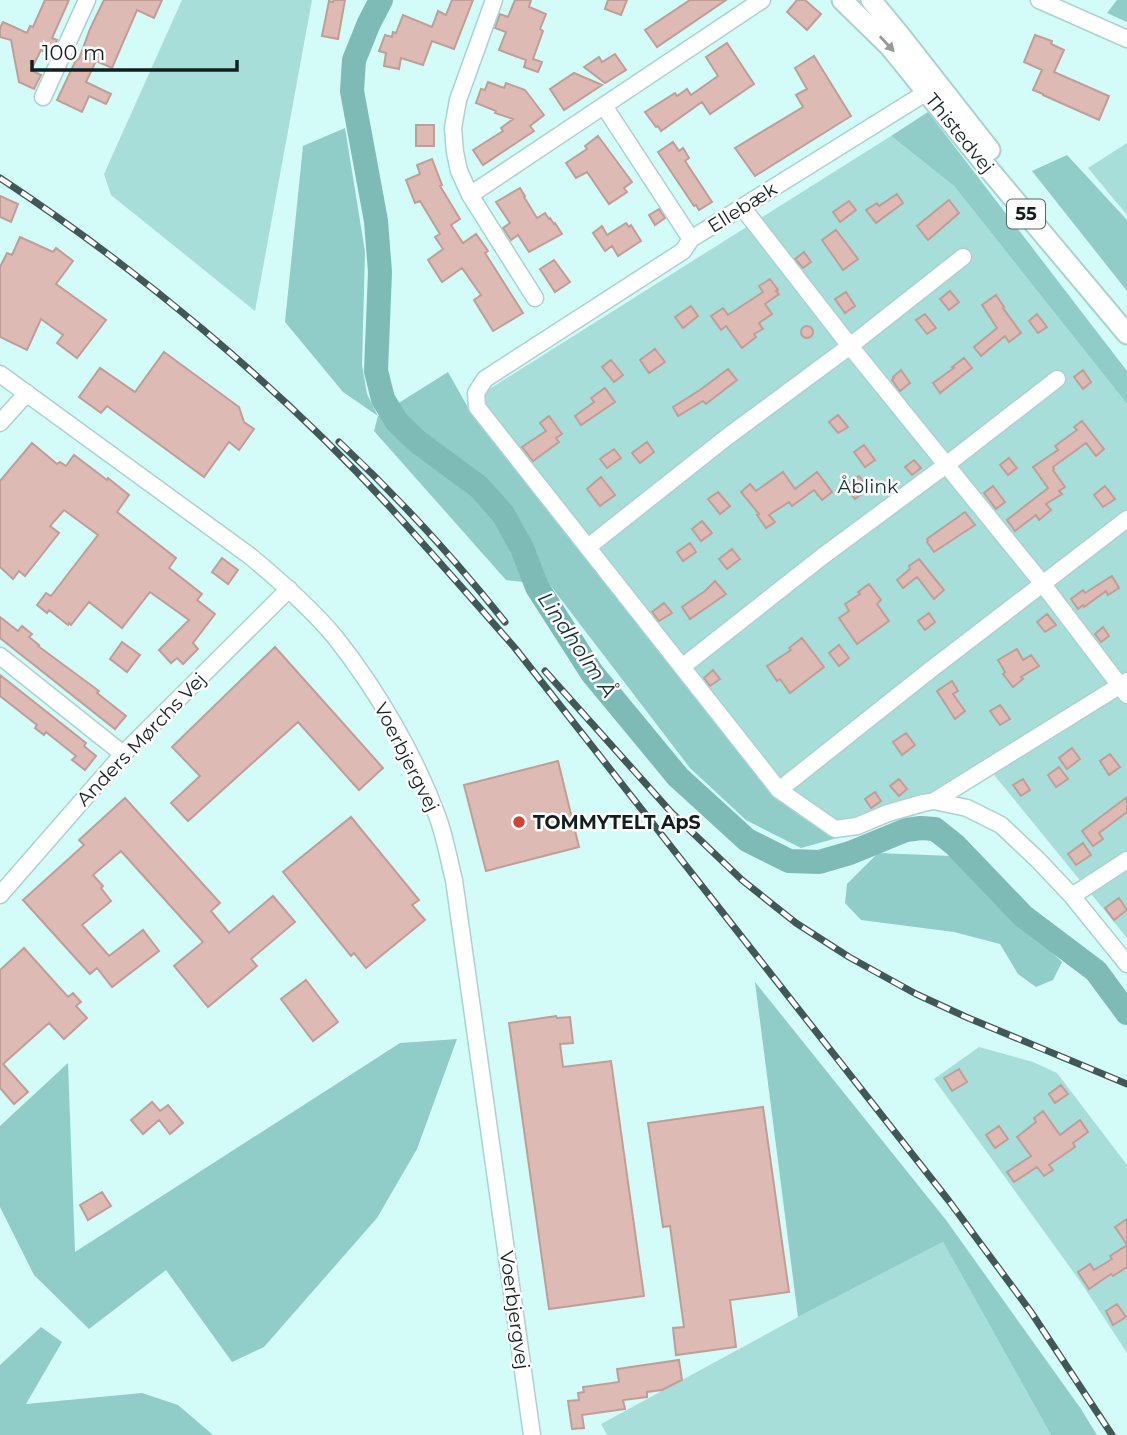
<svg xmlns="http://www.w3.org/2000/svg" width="1127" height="1435" viewBox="0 0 1127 1435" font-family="Montserrat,sans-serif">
<rect width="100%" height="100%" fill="#d3fbf7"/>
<path fill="#a8ded9" d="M182 0H312L255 311 111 195 104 174Z
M891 136 954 186 1127 404V938L986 765 957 783 842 826 778 780 482 403V397L486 391Z
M1127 143V215L1088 168Z
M979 1047 1033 1062 1057 1073 1127 1165V1353L1082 1284 934 1079Z
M943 1242 1051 1435H607L601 1424 798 1317Z"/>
<path fill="#90cdc8" d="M1117 0H1127V22L1107 13Z
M928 112 1127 371V404L954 186 891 136Z
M345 128 365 252 362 365 367 394 378 416 448 372 471 413 777 799 837 838 801 848 746 820 690 768 550 585 506 580 374 431 378 416 343 392 285 322 303 146Z
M1067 155 1127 220V291L1032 171Z
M878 853 952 856 1062 962 1053 980 1036 987 1018 974 1000 944 954 932 861 920 845 903 847 884Z
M755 982 946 1220 1081 1409 1097 1435H1051L943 1242 798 1317Z
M457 1039 417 1149 377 1218 264 1347 232 1362 166 1270 89 1329 34 1275 0 1207V1126L68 1063 75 1252 400 1043Z
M41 1327 62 1342 26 1404 142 1393 178 1405 213 1435H0V1365Z"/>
<path fill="#7ebbb6" d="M369 0H389C380 19 368 58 346 62L351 38Z"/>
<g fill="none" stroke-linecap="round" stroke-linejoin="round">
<path stroke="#7ebbb6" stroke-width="24" d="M381 0 369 23 354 60 352 91 376 221 380 272 376 371 383 399 397 422 418 442 479 487 503 514 522 548 537 587 592 673 678 777 747 840 789 861 819 862 850 853 906 830 921 828 935 829 955 845 1023 916 1096 971 1127 1013"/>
</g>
<path fill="#ddbab4" stroke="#c09e98" stroke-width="2" d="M45 0H69L52 38 57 40 51 55 41 50 31 70 41 75 34 89 19 82 11 40 0 37V28L3 22 27 33 30 26 33 27Z
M104 0H162L154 18 137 10 112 68 96 61 86 82 111 94 106 104 89 96 82 112 57 100 76 60 79 59 90 29Z
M334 0H345L338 39 322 36 329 1 333 2Z
M452 0H473L454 49 432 41 423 65 401 58 399 69 384 66 386 53 379 51 385 35 392 37 393 32 396 33 403 15 432 27 438 11 446 15Z
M515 0H531L529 7 546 14 540 29 543 31 533 59 542 62 538 72 524 67 526 60 499 50 506 32 495 28 500 14 508 17Z
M608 0H627L621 15 605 9Z
M690 0H726L657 47 645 30Z
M797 0H805L821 14 807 30 787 12Z
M1035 35 1052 41 1051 44 1064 50 1054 72 1109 96 1099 120 1043 95V94L1033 90 1042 70 1024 62Z
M727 43 754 84 710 114 702 102 661 131 658 126 656 127 645 112 675 93 677 96 687 89 691 95 718 76 706 57Z
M615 54 626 70 605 83 584 67 599 57 602 62Z
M814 56 851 116 755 176 735 148 803 107 796 95 807 89 795 68Z
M574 73 602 85 564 110 550 89Z
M488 82 504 88 506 83 525 90 544 115 530 126 534 131 483 165 473 150 503 131 501 128 513 119 495 113 496 111 476 103 481 89 485 90Z
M416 125H434V146H416Z
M598 136 632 182 624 188 627 192 609 204 587 172 576 178 566 163 587 149 585 146Z
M673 142 679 151 683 148 689 158 685 161 712 202 699 210 696 205 694 206 658 152Z
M432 159 442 185 440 186 460 219 451 225 463 243 476 234 488 251 485 253 523 313 493 331 474 300 481 295 462 268 442 282 428 260 443 249 435 237 440 234 420 201 415 203 406 180 420 174 417 165Z
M520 188 525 196 524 197 537 218 545 213 549 219 550 218 554 224 555 223 562 234 529 252 518 235 511 240 503 228 510 223 496 202Z
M897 194 903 203 876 223 866 210 877 203 879 206Z
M0 196 18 204 11 222 0 217Z
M949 200 959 213 928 240 917 226Z
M849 201 856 210 840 222 833 212Z
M659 209 665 218 655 225 649 215Z
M626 223 629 227 631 225 641 241 618 256 612 246 605 251 593 233 602 226 607 235Z
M836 230 858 259 843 270 822 240Z
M20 237 53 252 56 248 73 261 56 284 106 320 77 358 57 343 63 335 41 319 27 350 0 337V267L7 253 12 255Z
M804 252 811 262 803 268 795 259Z
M554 260 570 282 555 292 540 269Z
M770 279 778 290 776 291 779 294 765 304 772 314 759 323 763 329 754 334 756 337 742 348 726 326 721 330 711 316 723 308 728 315 763 292 759 286Z
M950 291 959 302 949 310 940 299Z
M846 292 855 306 845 313 835 299Z
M996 295 1004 307 1003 308 1021 333 1009 342 1005 336 981 356 974 347 997 328 982 305Z
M691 306 698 316 683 328 675 317Z
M925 314 936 328 927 334 916 320Z
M1037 314 1047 327 1038 333 1029 321Z
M801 332a6 6 0 1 1 12 0a6 6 0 1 1-12 0Z
M655 349 665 362 649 373 640 360Z
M164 352 239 407 244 422 254 429 239 450 229 442 204 477 107 406 101 413 79 397 100 368 135 392Z
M964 358 972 368 940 393 933 383 954 368 952 367Z
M611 360 623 375 614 382 602 367Z
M728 369 737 380 706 404 703 401 678 416 673 407 700 390Z
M901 370 910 383 900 391 892 380 894 378 893 377Z
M1083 370 1091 382 1083 389 1074 377Z
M605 388 615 402 581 425 575 416 594 402 591 398Z
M838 415 848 427 838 433 829 422Z
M549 416 562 434 556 438 559 442 533 461 522 447 546 431 540 423Z
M1082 421 1104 449 1096 456 1086 443 1053 467 1054 469 1053 470 1065 487 1059 491 1062 494 1046 504 1051 510 1039 520 1036 515 1015 531 1007 520 1048 488 1033 467 1058 450 1055 446 1077 430 1074 427Z
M647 442 654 452 640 463 632 453Z
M32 443 57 464 60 462 66 466 74 455 107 480 108 478 129 495 117 512 176 558 169 568 202 594 197 600 215 614 193 643 198 649 183 664 177 658 171 663 159 650 189 620 150 592 122 628 89 602 71 625 69 623 68 625 49 610 47 613 37 605 46 593 51 596 98 535 64 510 50 526 59 533 25 576 19 571 13 579 0 567V481Z
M864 445 875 460 865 467 854 452Z
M614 449 621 458 607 468 600 459Z
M1009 458 1017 468 1008 475 1000 465Z
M914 460 921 468 912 475 905 467Z
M783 472 795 489 817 472 832 492 822 500 814 490 792 506 789 502 769 515 775 522 766 528 757 515 759 514 741 492 750 484 756 491Z
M859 476 869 488 855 499 845 487Z
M601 477 615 495 600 506 587 489Z
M993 486 1005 502 996 509 984 493Z
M1105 486 1115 499 1103 507 1094 495Z
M718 492 730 506 720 514 708 499Z
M965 512 975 525 934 552 927 542 928 540 927 539Z
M702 521 712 533 701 541 692 529Z
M690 543 696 552 683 561 677 552Z
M732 549 740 559 727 569 719 559Z
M222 558 238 570 228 584 212 572Z
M919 559 944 590 934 599 917 577 903 588 897 580 910 569 909 566Z
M1112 576 1119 588 1108 595 1106 591 1084 607 1083 605 1078 609 1071 599 1083 590 1085 593Z
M715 581 726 594 690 619 682 607 705 591Z
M869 584 881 600 877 604 889 621 857 644 839 618 849 611 845 604 860 594 858 592Z
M664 603 672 613 659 621 652 612Z
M929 613 935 622 925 630 918 621Z
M1047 614 1056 625 1045 632 1037 622Z
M0 617 18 631 22 626 32 634 29 637 39 645 38 646 99 691 97 693 126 716 115 729 0 638Z
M1103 627 1109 636 1101 642 1095 634Z
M802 638 824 667 790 693 780 679 777 681 767 666 791 650 789 648Z
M122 642 140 655 127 672 110 659Z
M839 645 849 658 839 666 829 653Z
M275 647 383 768 359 790 298 722 188 821 171 803 200 776 172 747Z
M1017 649 1023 660 1031 655 1039 666 1021 677 1023 679 1013 687 1003 674 1005 672 998 660Z
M713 670 720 679 710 686 704 678Z
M0 675 86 743 84 746 96 756 85 770 72 760 76 756 46 732 44 735 35 728 37 725 0 696Z
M952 681 958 691 953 694 965 711 955 719 937 691Z
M1000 705 1010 719 1000 725 990 711Z
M906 733 915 745 902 755 893 742Z
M1072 748 1080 759 1067 769 1059 758Z
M1110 754 1120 767 1109 775 1100 761Z
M558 761 579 847 486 871 464 785Z
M1059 767 1068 779 1056 787 1048 775Z
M899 779 907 789 899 796 890 786Z
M1023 779 1030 790 1021 796 1013 785Z
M875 792 881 801 871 808 865 799Z
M1127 797V812L1099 833 1103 839 1093 846 1082 831Z
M125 798 220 903 211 911 229 933 273 896 295 922 251 959 257 966 208 1007 174 966 203 942 121 851 93 875 103 886 101 888 111 901 82 925 109 956 143 930 159 951 112 987 97 968 90 974 23 900 84 845 79 840Z
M351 817 419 900 412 905 425 920 366 968 354 953 351 956 283 872Z
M1083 843 1091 855 1076 865 1068 854Z
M1119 898 1127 910 1114 920 1105 908Z
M24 948 68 997 73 993 81 1002 76 1006 87 1018 64 1039 49 1023 3 1064 28 1092 14 1104 0 1088V970Z
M306 980 338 1022 313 1041 281 999Z
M556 1016 557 1018 570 1017 573 1043 560 1044 563 1067 611 1061 644 1296 549 1309 509 1023Z
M959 1069 967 1082 952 1091 944 1078Z
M1061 1085 1068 1094 1055 1103 1049 1094Z
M152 1102 160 1111 168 1105 183 1123 170 1134 159 1120 143 1134 131 1120Z
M763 1107 789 1292 730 1300 736 1347 676 1355 673 1328 684 1327 670 1226 663 1227 648 1123Z
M1043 1111 1060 1135 1080 1120 1088 1132 1073 1143 1075 1147 1049 1165 1053 1170 1044 1176 1037 1167 1014 1182 1007 1172 1031 1156 1017 1137 1036 1122 1034 1118Z
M999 1126 1008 1139 995 1148 986 1135Z
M102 1192 111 1206 88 1220 80 1205Z
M1127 1219V1267L1113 1276 1111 1274 1089 1289 1078 1272 1090 1264 1094 1270 1112 1259 1110 1256 1127 1245 1115 1227Z
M1117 1304 1126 1317 1113 1325 1106 1311Z
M679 1360 682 1380 662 1390 647 1392V1397L623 1400 625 1409 582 1415 584 1428 572 1429 568 1401 579 1400 578 1393 584 1392 583 1387 619 1382 617 1369Z"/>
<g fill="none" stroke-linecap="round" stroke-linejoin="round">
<g stroke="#abd2ce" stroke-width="19">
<path id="minor" d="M494 0 458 100 453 128 455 152 459 171 470 195 535 298
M1039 0 1127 39
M935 87 691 239 683 251 485 379 476 393 477 407 779 790 835 829 857 826 888 813 923 803 934 801 967 808 1001 825 1038 860 1072 896 1127 964
M43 97 87 0
M604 106 691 239
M470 195 762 0
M742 207 850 346 1042 583 1127 695
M0 374 250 556C280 581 310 607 335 637 377 690 415 755 438 818 445 838 449 860 454 880L532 1435
M0 423 27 393
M588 547 727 437 850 346 963 257
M0 656 123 754
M682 667 823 556 946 465 1057 379
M779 790 929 671 1127 519
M934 801 1127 681
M0 895 123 754 289 589
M1072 896 1127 860"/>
</g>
<g stroke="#abd2ce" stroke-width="23">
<path id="major" d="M842 0 890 47 987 167 1127 334
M871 0 900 35 990 150"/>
</g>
<use href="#minor" stroke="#fff" stroke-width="16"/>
<use href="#major" stroke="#fff" stroke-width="19"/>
<g stroke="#425856" stroke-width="7">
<path id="rail" d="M0 178C138 269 276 384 388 505 431 552 473 600 515 648L949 1201 1031 1312 1112 1435
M339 442C399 498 454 558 505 622
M545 671 671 812 742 880 796 923 849 957 916 994 966 1017 1127 1084"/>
</g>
<use href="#rail" stroke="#fefefe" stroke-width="4.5" stroke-dasharray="13" stroke-linecap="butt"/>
</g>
<defs><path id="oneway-solid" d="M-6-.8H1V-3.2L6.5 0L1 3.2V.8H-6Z" transform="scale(1.75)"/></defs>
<use fill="#949b9a" href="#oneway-solid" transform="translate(887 44) rotate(47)"/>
<circle fill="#d14435" stroke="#fefefe" stroke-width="2.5" cx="519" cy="822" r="7"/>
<g text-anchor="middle" stroke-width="5" stroke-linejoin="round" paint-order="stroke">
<rect fill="#fefefe" stroke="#586362" stroke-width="2" x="1007" y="199.5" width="38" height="29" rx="5"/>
<g font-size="18" font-weight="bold" fill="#11201f">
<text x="1026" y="220">55</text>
</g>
<g font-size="19" fill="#11201f" stroke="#fefefe">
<text transform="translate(960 133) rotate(51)" y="7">Thistedvej</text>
<text transform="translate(742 207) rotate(-32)" y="7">Ellebæk</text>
<text transform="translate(141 739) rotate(-46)" y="7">Anders Mørchs Vej</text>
<text transform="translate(407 757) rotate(63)" y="7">Voerbjergvej</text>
<text transform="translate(515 1310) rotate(82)" y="7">Voerbjergvej</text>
</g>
<g font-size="19" fill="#143331" stroke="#fefefe">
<text x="868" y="493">Åblink</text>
</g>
<g font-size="19" font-weight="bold" fill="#11201f" stroke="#fefefe" text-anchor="start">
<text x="533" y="829">TOMMYTELT ApS</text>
</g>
<g font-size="21" font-style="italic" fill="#11302e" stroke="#fefefe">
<text transform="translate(577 645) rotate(56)" y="7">Lindholm Å</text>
</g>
</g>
<path d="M32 60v10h205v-10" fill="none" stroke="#11201f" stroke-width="3.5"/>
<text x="42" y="60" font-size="21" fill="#11201f" stroke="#fefefe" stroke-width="5" paint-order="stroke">100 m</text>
</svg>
